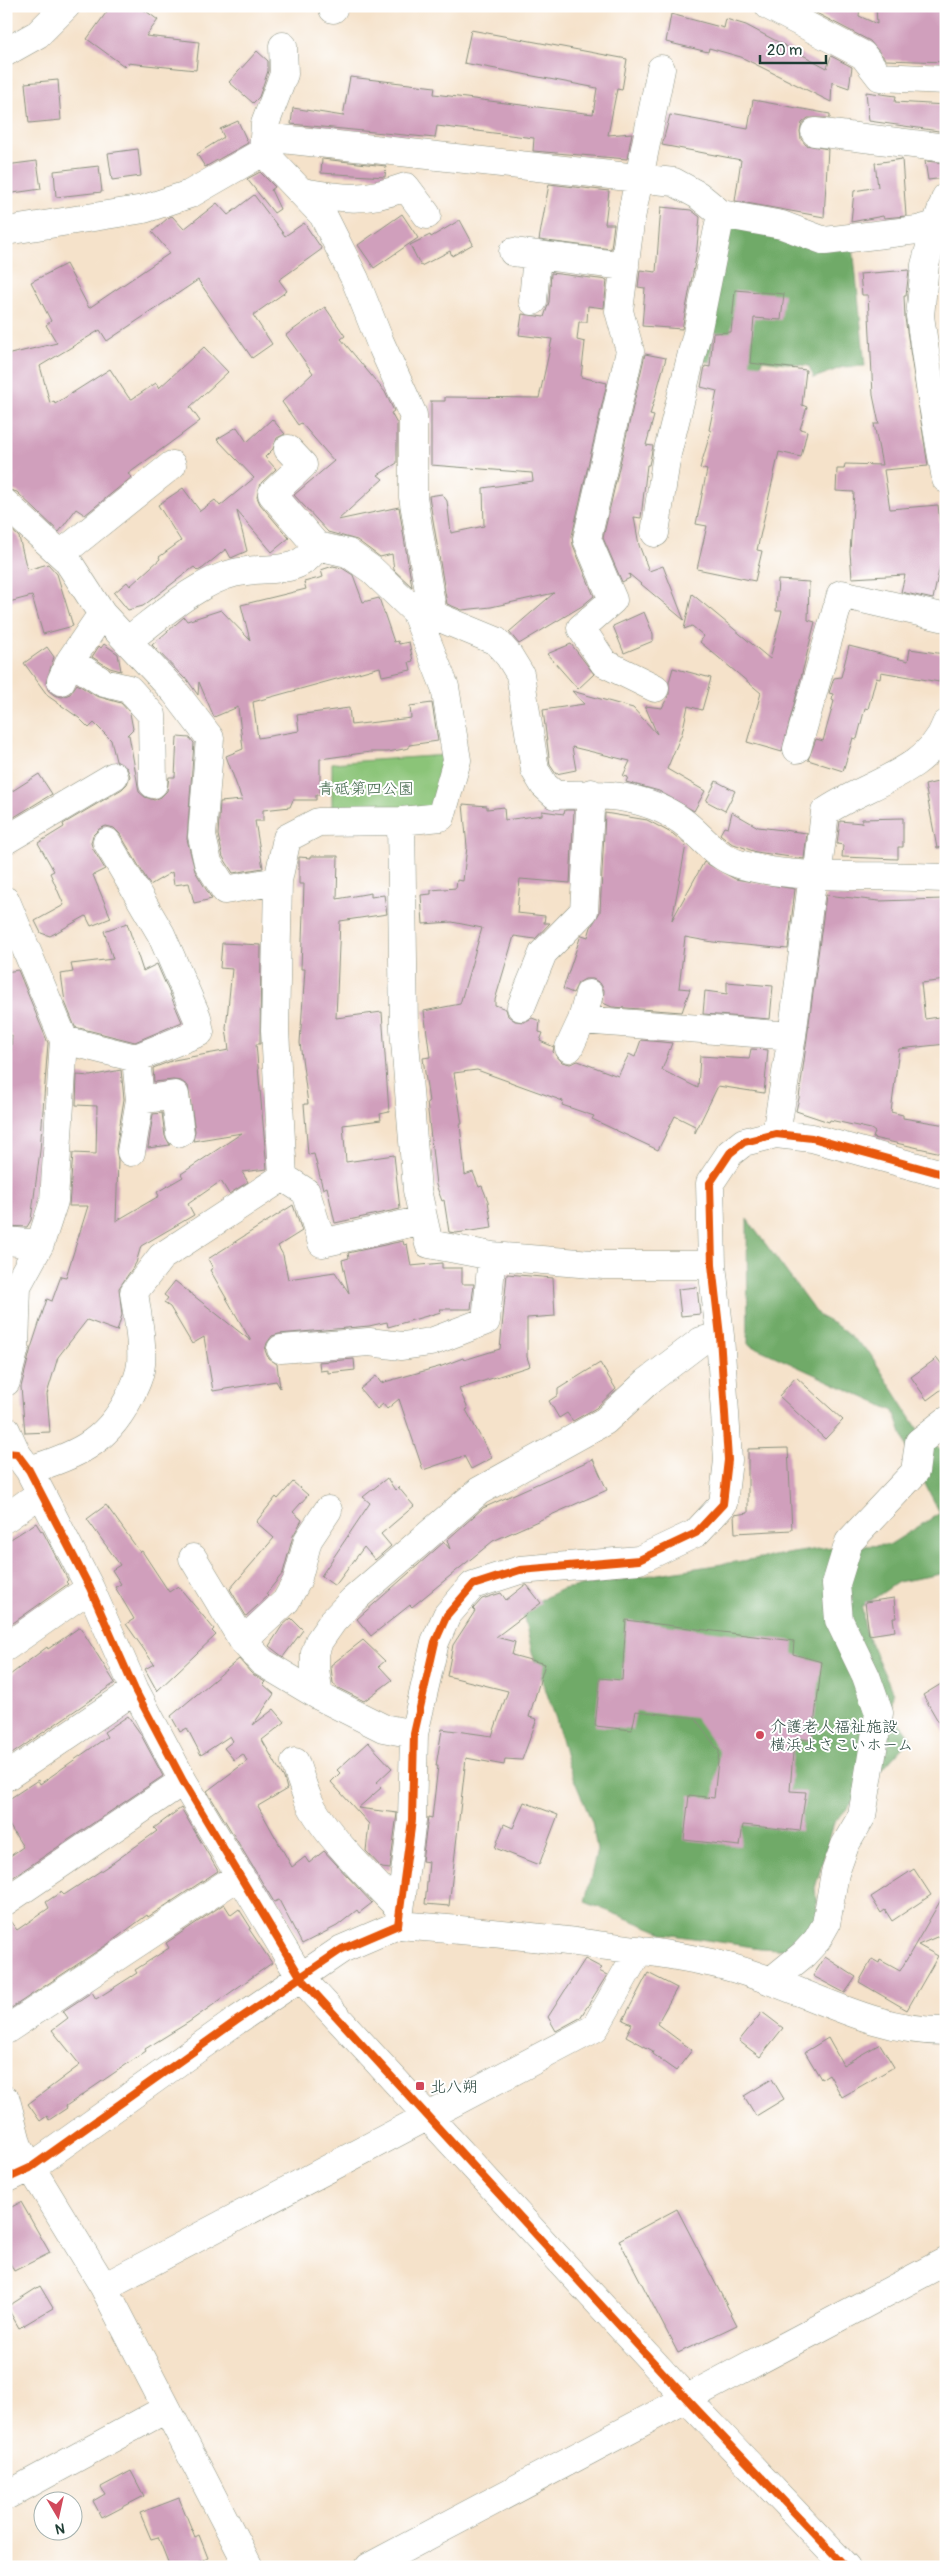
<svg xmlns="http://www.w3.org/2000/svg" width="952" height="2573" viewBox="0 0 952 2573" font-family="Pangolin,'Klee One',sans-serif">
<rect width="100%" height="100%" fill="#fff"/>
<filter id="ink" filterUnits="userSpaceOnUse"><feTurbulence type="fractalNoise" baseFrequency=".02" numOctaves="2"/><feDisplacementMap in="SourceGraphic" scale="10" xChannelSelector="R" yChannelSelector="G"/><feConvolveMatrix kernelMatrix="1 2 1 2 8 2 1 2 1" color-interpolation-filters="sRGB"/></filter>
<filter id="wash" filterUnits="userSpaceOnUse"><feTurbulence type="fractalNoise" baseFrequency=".0096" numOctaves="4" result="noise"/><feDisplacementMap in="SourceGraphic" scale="20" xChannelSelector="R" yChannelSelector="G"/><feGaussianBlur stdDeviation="1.12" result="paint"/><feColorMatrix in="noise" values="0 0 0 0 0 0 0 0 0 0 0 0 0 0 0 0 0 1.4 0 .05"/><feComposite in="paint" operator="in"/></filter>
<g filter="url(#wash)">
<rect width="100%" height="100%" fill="#f5e2ca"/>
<path fill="#8bc478" stroke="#558056" d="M445 755 438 807 332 818V763Z"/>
<path fill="#70aa68" stroke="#48744e" d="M724 222 853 246 865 366 843 367 814 378 809 366 762 360 760 373 700 360Z
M747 1219 819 1316 836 1325 869 1352 919 1431 946 1454V1573L898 1582 862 1607 865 1631 893 1693 891 1711 911 1738 834 1823 815 1888 818 1919 794 1950 760 1948 666 1934 585 1902 597 1850 592 1822 568 1765 556 1719 532 1652 522 1609 562 1589 831 1547 889 1545 940 1513 908 1451 894 1411 748 1344Z"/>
<g id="blocks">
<path fill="#d09fbc" d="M111 6H139L158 20 146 36 199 42 196 70 127 63 124 66 87 39Z
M803 6H836L848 11 850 6H860L859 16 877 24 876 6H946V62L886 60 870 41Z
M671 14 724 28 726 19 746 25 827 68 831 56 852 67 849 88 832 82 831 102 741 57 709 48 708 52 666 42Z
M471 30 627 59 622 90 617 89 608 135 632 133 627 159 533 151 534 138 437 126 435 138 291 124 293 108 343 116 350 77 435 87 434 94 593 114 597 88 464 63Z
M257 51 268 61V71L259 97 253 103 229 82Z
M58 80 61 120 29 123 25 83Z
M866 92 896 96 895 102 946 105V132L869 121Z
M753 100 830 114V118H808L802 123 800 131 801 139 806 145 828 149 824 217 735 201 741 160 662 145 670 115 748 129Z
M238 121 248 143 205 167 197 154 224 137 220 129Z
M138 149 141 176 112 180 108 153Z
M322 159 386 166 385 177 321 173Z
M902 159 906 216 884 218 883 216 851 222 854 191 878 187 875 163Z
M37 161 41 189 6 194V165Z
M925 161 946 163V178L928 180Z
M99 166 102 192 56 197 54 171Z
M260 172 275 187 271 190 280 209 274 213 247 179Z
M549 184 609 191 605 224H614L611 249 539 240Z
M254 195 285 236 304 223 322 249 279 280 287 291 253 315 272 344 252 358 198 280 107 341 100 330 40 366 50 403 54 401 55 404 110 369 129 398 132 399 156 383 159 388 204 347 228 372 190 407 200 421 128 474 132 477 85 515 76 509 59 532 17 492 6 489V355L57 343 46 325 51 321 31 282 66 264 89 308 170 253 152 232 168 218 172 216 184 229 217 203 228 215Z
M661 207 691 210 700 217 696 257 682 329 642 326 645 288 638 287 640 270 656 272Z
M402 214 418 238 374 268 358 245Z
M460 220 473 244 452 256 450 251 421 266 410 245 430 235 431 237Z
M909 270 906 296H904L905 318 928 466 884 470 890 509 938 505 945 565 940 566 933 599 901 592 905 575 852 578 850 552 854 492 836 491 837 469H844L845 464 882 465 874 424H879L873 395 868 295H862L860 274Z
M551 273 607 280 604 308 588 306 587 322H579L577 340 585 342 581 377 607 383 572 536 573 545 594 596 582 606 519 644 509 632 554 593 491 607 462 610 447 604 429 496 442 494 447 501 451 533 484 526 483 488 533 481 532 473 431 465V401H445V397L539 398 552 339 519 335 522 314 544 317 549 302Z
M735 290 784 294 781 320 754 318 750 363 806 370 802 405 807 407 800 429 807 431 801 457 779 452 757 550 762 551 755 581 697 569 707 526 696 524 707 470 700 468 711 431 709 430 717 391 701 387 705 366 710 367 713 333 731 332Z
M325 307 345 336 341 339 385 392 394 411 391 413 397 424V463L378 475 383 479 338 520 399 507 412 587 394 570 392 554 380 557 357 540 328 532 294 495 334 461 301 423 298 425 282 402 313 373 286 335Z
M645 354 666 358 650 415 654 416 646 445 653 446 649 465H647L641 518 634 517 639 545 649 571 663 566 684 620 629 574 630 578 622 582 603 538Z
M272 419 285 434 277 438 273 449 265 457 276 469 261 483 257 497 260 504 289 538 272 552 237 511 247 551 231 558 226 549 203 568 198 571 194 567 143 606 128 610 114 593 127 582 130 586 160 559 159 557 181 541 158 505 183 488 200 511 215 500 220 506 254 478 217 439 237 427 247 442Z
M6 525 19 537 27 570 48 564 57 574 73 626 43 634 32 596 9 602 6 591Z
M333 566 342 568 353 575 363 602 379 598 394 642 398 641 399 644 409 642 413 661 409 662 411 670 382 676 380 667 253 702 258 738 299 731 297 715 349 708 351 725 411 718 410 706 432 703 438 741 409 745V748L388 752H370L320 759V795H316V800H293L290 807 263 810V821H255L263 868 233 873 223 857 218 835 220 802 242 800 226 756 243 749 238 707 214 717 199 682 198 695 186 678 185 679 152 645 184 617 187 621 221 610 250 640 241 605 306 589 304 582 323 577 321 570Z
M778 580 809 582 808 620 815 622 782 752 747 742 761 693 700 642 704 636 692 626 684 629 692 594 770 659 782 611H776Z
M644 612 653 634V641L624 653 613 626Z
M104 644 118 654 121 671 110 668 92 657 99 646 101 648Z
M571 644 594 674 578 689 547 654Z
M849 646 908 661 910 649 944 654 939 682 881 672 880 679 876 678 868 709 865 708 857 739 853 738 843 771 808 760 816 739 823 741 834 701 832 700 833 694 829 693 834 678 841 677Z
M47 647 54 657 46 683 48 690 54 695 62 697 70 694 77 684 96 696 121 703 130 713 133 729 127 735H129L139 792 145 797 154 800 161 797 167 791 169 777H175L177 737 190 738 194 743 187 839 195 871 212 899 194 903 189 883 174 885 172 872 150 885 120 834 114 828 106 826 99 829 93 835 91 843 93 849 105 869 93 875 111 918 91 926 86 916 50 936 41 933 35 921 64 905 50 873 54 871 38 843 64 827 63 824 122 789 127 784 130 776 127 768 116 761 111 740 94 723 89 728 79 718 48 696 24 663Z
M673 668 711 678 702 710 688 706 682 733 667 769 705 791 694 811 659 791 626 782 628 777 623 776 630 761 572 747 576 770 556 774 550 765 543 710 584 704 572 691 633 708 657 734 645 706 662 708 669 694V682Z
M39 774 52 794 6 822V795Z
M946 780V847L937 848 925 785Z
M716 781 735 791 725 811 706 801Z
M463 804 487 806V809L504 807 505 820 542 815V811L564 814 565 810H574L570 883 520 879 517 913 545 916 544 923H550L535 939 514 936 495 1000V1005L506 1009 508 1016 515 1021 524 1022 532 1018 540 1021 539 1032 543 1033 540 1041 554 1047 553 1052 562 1062 570 1064 578 1061 618 1076 629 1054 635 1057 641 1040 672 1043 662 1070 698 1088 700 1056 749 1059 751 1049 768 1050 764 1093 718 1086 695 1133V1126L675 1116 658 1150 592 1119 594 1116 562 1105 563 1101 477 1070 454 1073 462 1124H460L465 1175 473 1172 479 1187 482 1186 488 1201 492 1228 456 1233 449 1232 444 1200 442 1201 436 1185 427 1102H429L423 1058 430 1057 424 1011 460 1004 482 928 452 922 423 924 421 895 431 894V890L456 888 457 880 463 881 467 847Z
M732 812 758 827 807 833 804 859 756 852 731 843 720 834 724 827 728 828Z
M605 813 647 820 673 834 686 845 672 920 704 862 735 879 795 889 788 949 713 942 685 937 679 988 690 989 682 1012 612 1007 603 1003 604 990 600 983 593 979H585L578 983 573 993 563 989 580 938 582 935 588 937 591 927 600 912Z
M903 818V847H898V859L842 857 843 845 837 844 840 821 862 823V819Z
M311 856H338L337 899 371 893V897L384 895 387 914 340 921 336 1018 382 1012 389 1112 380 1114 381 1120 343 1125 346 1162 394 1155 400 1209 335 1223 327 1187 323 1189 314 1154 308 1155 304 1104H308L300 1043 305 969H301L304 884H299V857L311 858Z
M826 895 879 901 943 899V911H946V980L921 983 925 1019 946 1016V1044L899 1049 891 1112 903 1115V1118L946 1125V1154L873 1138 875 1132 871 1129 830 1120 829 1122 796 1111 799 1098Z
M127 923 143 971 157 964 182 1022 135 1042 75 1027 65 1002 61 974 73 972 71 964 113 959 104 931Z
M222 943 261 945 260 1044H256L267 1169 242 1172 248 1182 229 1194 221 1181 188 1204 194 1215 141 1246 136 1263 119 1288 122 1315 117 1331 87 1320 58 1357 47 1394 50 1432 25 1433 21 1387 31 1348 47 1299 52 1301 61 1276 66 1277 88 1206H69L73 1153 96 1154 97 1106 76 1105 77 1075 90 1076 121 1070 124 1099 116 1149 118 1160 116 1221 159 1196 157 1192 183 1177 181 1174 242 1133 193 1141 195 1131 188 1086 181 1081 173 1080 154 1082 153 1068 174 1060 229 1050 226 1028 232 969 220 968Z
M18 970 48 1043 40 1151 31 1220 27 1227 6 1226V1118L12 1035 6 1037V972Z
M727 982 773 986 770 1019 703 1014 705 991 727 994Z
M162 1113 165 1136 170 1145 148 1148 153 1114Z
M293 1205 302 1231 278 1246 283 1255 288 1279 335 1272 349 1293 342 1260 349 1258 348 1253 403 1241 404 1245 407 1244 411 1266 442 1263V1268H462V1284H474L471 1309H440L441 1312 388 1327 387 1322 369 1326 279 1334 272 1336 267 1343 265 1350 268 1358 277 1364 280 1388 276 1381 213 1391 204 1337 192 1344 170 1307 164 1303 168 1298 164 1295 175 1281 251 1341 210 1270 213 1268 208 1259Z
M507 1274 553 1278 555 1316 527 1318V1357L530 1366 459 1389 468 1409 466 1410 492 1458 471 1469 464 1456 423 1470 399 1399 387 1409 383 1404 377 1409 360 1389 376 1376 381 1383 442 1366 463 1358 464 1360 500 1349Z
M697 1287 700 1314 681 1316 678 1289Z
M937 1358 946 1370V1386L927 1400 911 1377Z
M354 1359 355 1370 328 1373V1370L320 1371 319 1362Z
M600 1363 616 1389 596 1408 573 1421 567 1413 559 1418 549 1401 558 1395V1389Z
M796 1377 843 1420 825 1439 779 1396Z
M788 1448 792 1530 735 1533 734 1515 748 1513V1449Z
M593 1459 607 1490 493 1541 412 1607 410 1605 371 1636 357 1619 444 1542 450 1549 447 1540 483 1508Z
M387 1478 395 1490 398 1487 414 1506 381 1534 391 1546 375 1560 364 1547 335 1586 321 1576 370 1503 363 1497Z
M293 1482 308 1495 293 1512 302 1520 293 1536 283 1573 266 1594 268 1596 246 1616 230 1589 274 1538 256 1522 276 1497 278 1499Z
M106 1505 140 1552 142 1551 169 1592 178 1586 214 1629 212 1631 216 1635 157 1691 145 1669 154 1664 126 1624 134 1619 115 1587 121 1584 112 1570 120 1565 87 1519Z
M36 1523 41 1531 42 1530 68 1580 66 1582 68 1584 6 1628V1542Z
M525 1585H527L541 1603 496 1637 515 1642 512 1655 545 1664 529 1717 537 1719 522 1760 505 1759 504 1765 466 1758 449 1906 425 1904 429 1862 422 1861 428 1817 432 1818 438 1766H436L442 1729 492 1736 508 1691 447 1676 453 1645 475 1611 473 1609 482 1599 501 1593 506 1600Z
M894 1598 896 1618H893L895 1631 869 1635 865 1602Z
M291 1618 303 1630 283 1657 269 1646 282 1626Z
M626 1620 794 1641 793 1654 822 1662 812 1740 794 1739 790 1791 806 1792 800 1831 743 1825 740 1846 684 1840 689 1795 714 1798 719 1751 695 1718 636 1711 632 1730 595 1726 600 1678 622 1680Z
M80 1627 115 1683 6 1758V1678L47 1647 48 1649Z
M363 1640 385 1661 379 1666 392 1680 364 1701 336 1687 333 1683 331 1668V1665Z
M239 1659 251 1673 265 1682 263 1684 274 1694 253 1725 274 1709 285 1722 262 1740 284 1778 287 1789 258 1806 292 1867 305 1857 309 1863 324 1851 372 1903 359 1913 357 1910 337 1926 302 1944 279 1900 274 1902 207 1791 247 1761 243 1754 234 1760 224 1748 233 1741 230 1736 201 1755 187 1728 180 1732 171 1716Z
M946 1681V1735L923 1695Z
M128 1716 140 1733 163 1776 6 1882V1859L23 1847 6 1820V1801L38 1780 40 1784 107 1737 104 1732Z
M368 1742 392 1768 376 1783 381 1788 358 1808 397 1813 390 1869 382 1868 366 1851 369 1824 331 1782 340 1773 337 1770Z
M524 1802 558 1815 539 1865 495 1848 504 1824 513 1828Z
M181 1808 218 1871 148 1917 147 1915 108 1944 10 2009 6 2003V1916L17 1930 49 1908 46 1902 61 1892 64 1895 114 1862 157 1831 154 1828Z
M914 1869 931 1895 892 1921 885 1910 881 1913 871 1897Z
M946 1891V1933L918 1945 938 1956 907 2010 859 1982 872 1959 879 1963 880 1960 900 1971Z
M224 1904 231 1915 239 1909 251 1928 249 1929 272 1963 189 2022 145 2049 146 2051 66 2106 67 2108 49 2120 47 2116 40 2121 28 2104 80 2065 52 2030 68 2018 63 2011 92 1992 96 1999 137 1973 135 1970 169 1948 166 1943Z
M825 1957 856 1977 845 1993 813 1976Z
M585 1959 602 1968 599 1971 607 1975 580 2018 556 2031 548 2017Z
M648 1973 677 1988 657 2024 692 2050 676 2071 652 2054 653 2051 626 2036 632 2024 623 2020Z
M762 2012 783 2028 760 2057 739 2041Z
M828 2038 843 2065 880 2044 894 2067 842 2097 829 2074 821 2079 805 2052Z
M772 2079 784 2099 756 2116 744 2096Z
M21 2202 50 2253 14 2271 6 2255V2210Z
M677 2209 737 2325 678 2353 619 2240Z
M40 2286 53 2308 19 2328 7 2307Z
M131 2471 144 2496 102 2518 93 2501 105 2494 101 2487Z
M179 2498 195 2537 199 2535 208 2558 187 2567H170L158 2537 151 2539 140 2513Z"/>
</g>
</g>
<g filter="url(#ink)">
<use href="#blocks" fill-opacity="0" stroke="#8a907f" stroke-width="1"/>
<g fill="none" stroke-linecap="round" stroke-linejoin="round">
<g stroke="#8a907f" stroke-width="29">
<path id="minor" d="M769 6 863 55 880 77 946 80
M333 9 334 6
M283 46 284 74 265 124 263 152 323 215 355 279 380 342 413 415V497L433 615
M6 52 38 34 66 6
M815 132 946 148
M264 137 674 182 698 195 721 214 782 225 825 241 917 230 936 225 946 197
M302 192C345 199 364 202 406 187L427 215
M946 223 936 225 925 265 920 316 931 394 946 479
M6 231 144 209 190 194 263 152
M513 252 625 266
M533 301 537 255
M6 504 67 560 102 614 175 692 210 738 202 836 208 863 225 890 278 881
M655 533 667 454 697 333 721 214
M61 554 172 465
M415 611 433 615 496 641 509 656 520 674 535 770 544 785 555 795C598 793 645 794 682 821 701 835 715 857 739 864 776 875 816 875 855 876 885 876 915 877 946 878
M127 641C158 618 197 582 234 573 264 565 298 578 317 546
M70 661 104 683 129 689 152 715 153 784
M61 681 70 661 102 614
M655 688 604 663 581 628 613 600 587 539 630 351 619 311 630 223 661 69
M797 749 841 594 946 618
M401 821 404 1029 417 1190 429 1244 492 1256 604 1265H712
M6 840 114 776
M6 901 64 1040 54 1201 40 1244 17 1286 15 1348 6 1382
M521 1007 543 953 584 911 591 793
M582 1020 792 1036
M64 1040 136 1058 200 1032 197 1017 161 934 107 842
M569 1048 582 1020 589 994
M140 1100 175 1095 180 1133
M776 1134 792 1036 813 875 818 870 825 812C863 785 929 772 946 724
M131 1152 140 1100 136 1058
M283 1177 306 1192 322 1243 423 1220
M6 1241 40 1244
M281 1349 369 1342 402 1346 431 1342 486 1321 492 1256
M6 1430 17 1454
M6 1453 17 1454 29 1470 90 1588 135 1690 183 1781 301 1978 686 2398 846 2567
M29 1470C74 1456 105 1444 128 1400 134 1388 140 1377 141 1364 143 1342 137 1315 134 1292L161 1257 283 1177 275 1030 278 881 287 838 318 822 401 821 441 817 457 760 445 687 415 611 372 570 348 553 317 546 272 494 303 465 288 449
M6 1518 41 1493
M193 1558 243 1641 262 1662 319 1696 383 1728 414 1734
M243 1641 286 1601 297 1581 308 1540 328 1510
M6 1647 90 1588
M319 1696 315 1669V1653L319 1641 333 1621 353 1600 479 1491 605 1421 647 1382 701 1341 720 1336
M295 1762C299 1774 303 1787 308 1799 323 1833 372 1880 399 1908
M6 1777 135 1690
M6 1901 183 1781
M398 1925C465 1930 532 1936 598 1945 640 1950 684 1956 725 1966 800 1985 867 2032 946 2031
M771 1981 804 1954 817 1940 826 1924 835 1873 845 1845 862 1816 879 1713 866 1676 839 1620 836 1584 849 1542 915 1472 919 1442 946 1421
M6 2030 240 1875
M6 2100 18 2146 104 2287 249 2567
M6 2179 30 2168 236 2021 342 1949 398 1925 412 1820 414 1734 435 1642 447 1615 473 1585 520 1570 639 1560 696 1533 723 1504 728 1460 720 1336 712 1265 710 1183 730 1153 744 1142 776 1134 812 1138 946 1175
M104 2287 595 2028 639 1950
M6 2496 166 2409
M369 2567 946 2261"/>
</g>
<use href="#minor" stroke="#fff" stroke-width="28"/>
<g stroke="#fff" stroke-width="11">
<path id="cycleway" d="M6 1453 17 1454 29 1470 90 1588 135 1690 183 1781 301 1978 686 2398 846 2567
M6 2179 30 2168 236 2021 342 1949 398 1925 412 1820 414 1734 435 1642 447 1615 473 1585 520 1570 639 1560 696 1533 723 1504 728 1460 720 1336 712 1265 710 1183 730 1153 744 1142 776 1134 812 1138 946 1175"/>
</g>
<use href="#cycleway" stroke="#e8590c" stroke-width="8"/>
</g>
</g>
<g fill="#d1495b" stroke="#fff" stroke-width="2">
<circle cx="760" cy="1735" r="5"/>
<rect x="415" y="2081" width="10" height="10" rx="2.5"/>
</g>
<g text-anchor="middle" stroke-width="4" stroke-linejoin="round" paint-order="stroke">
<g font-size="16" fill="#3f6648" stroke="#fff">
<text x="366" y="794">青砥第四公園</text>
</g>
<g font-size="16" fill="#1f3d34" stroke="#fff" text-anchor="start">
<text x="770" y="1732">介護老人福祉施設<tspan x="770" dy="18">横浜よさこいホーム</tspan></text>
<text x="430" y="2092">北八朔</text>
</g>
</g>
<rect width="952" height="2573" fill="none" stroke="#fff" stroke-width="25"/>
<g transform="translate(58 2516) rotate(171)"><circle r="24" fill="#ffffff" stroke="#a5b1ae"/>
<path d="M0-4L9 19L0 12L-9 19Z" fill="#d1495b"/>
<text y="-8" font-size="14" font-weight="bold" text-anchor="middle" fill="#1f3d34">N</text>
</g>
<path d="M760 55v8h66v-8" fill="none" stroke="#1f3d34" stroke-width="2.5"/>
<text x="767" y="55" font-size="15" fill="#1f3d34" stroke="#ffffff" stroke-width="4" paint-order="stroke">20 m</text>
</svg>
